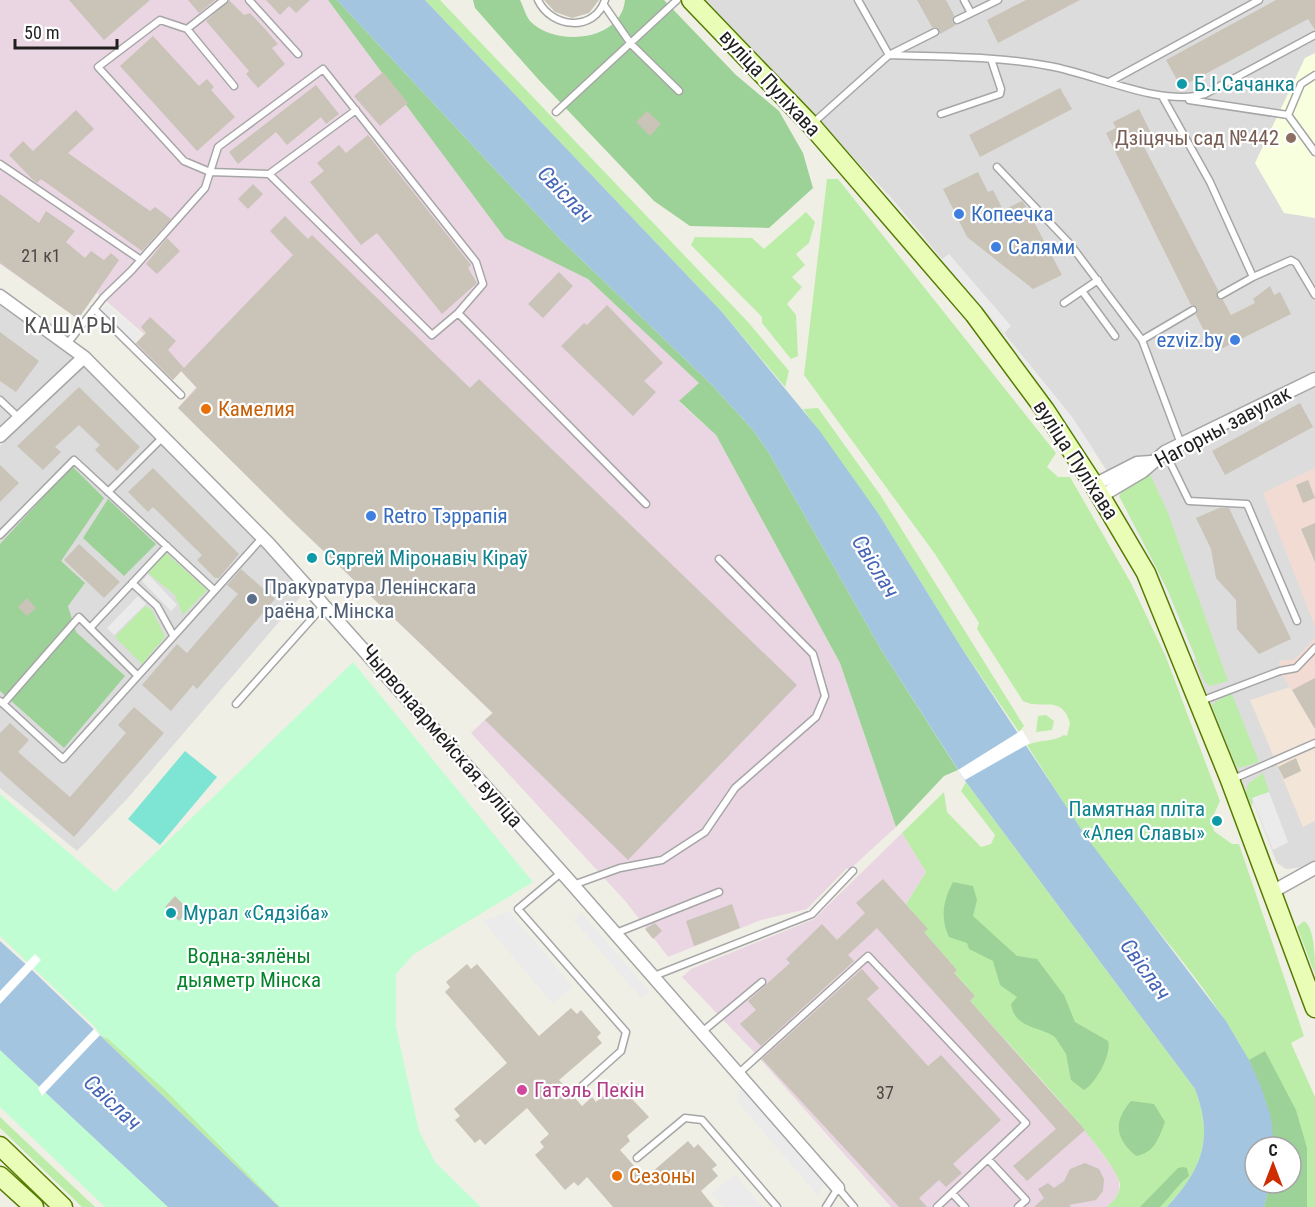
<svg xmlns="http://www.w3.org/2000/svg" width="1315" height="1207" viewBox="0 0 1315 1207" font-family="'Roboto Condensed',sans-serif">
<rect width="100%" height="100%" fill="#f0efe5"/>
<path fill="#dddcdc" d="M706 0H1315V860L1304 867 1286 869 1277 863 1253 802 1252 807 1136 516 1072 417 894 201Z
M0 303 76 358 0 429Z
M82 364 309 587 127 799 77 851 0 788V446Z"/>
<path fill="#f2dbd3" d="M1315 468V627L1263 493Z
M1315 638V678L1292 690 1280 671 1279 661 1295 659Z"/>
<path fill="#ead6e2" d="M0 0H328L383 70 585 276 698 381 699 384 679 402 716 435 840 663 896 827 849 870 847 868 807 909 761 920 668 957 627 903 471 733 492 713 178 408 196 387 181 371 173 380 135 344 144 334 97 293 78 319 0 264Z
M902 833 926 872 906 904 928 929 924 933 957 970 954 973 975 996 970 1000 1085 1130 1115 1171 1119 1181V1191L1115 1200 1107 1207H891L752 1050 682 977 691 969 814 919Z"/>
<path fill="#f8ffdf" d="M1315 53V218L1284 213 1255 163 1305 58Z"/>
<path fill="#f3e5d7" d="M1315 678V821L1303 827 1250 700 1290 687 1292 690Z"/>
<path fill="#bbeda8" d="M425 0H440L748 322 789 371 785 387 722 312Z
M827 179H838L1056 453 1047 467 1058 477H1070L1131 583 1166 657 1220 801 1211 821 1214 831 1232 844H1239L1304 1036 1291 1043 1315 1097V1207H1264L1270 1183H1291V1147H1274C1270 1049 1164 943 1107 866 1078 827 1053 786 1027 745 1040 739 1051 743 1064 735L1067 736 1070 723C1061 693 1042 711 1023 701L977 629 979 623 935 554 804 375Z
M806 212 815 222 809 243 796 254 805 265 792 277 802 287 787 304 796 315 798 356 791 359 762 323V317L691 245 695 237 752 238 764 249Z
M818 408 881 496 1024 726 1019 732 961 647 878 513 803 409Z
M1149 472 1168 513 1228 681 1210 686 1205 682 1167 589 1119 496 1124 487Z
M166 553 207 590 183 615 175 595 148 573Z
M145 606 152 610 165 637 142 664 115 637Z
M1232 694 1259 762 1239 768 1235 763 1212 706 1216 701Z
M1046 715 1054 721 1052 730 1036 732 1038 716Z
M1263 773 1269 792 1252 798V807L1246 793 1248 784Z
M966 782 1195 1089C1214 1139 1202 1169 1167 1207H1107C1114 1201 1120 1194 1120 1184 1118 1159 994 1028 970 1001L975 996 954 973 957 970 924 932 927 929 906 904 926 872 902 833 944 792 947 812 981 847 991 844 995 835 961 791Z
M1304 921C1315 927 1315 960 1315 974L1297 927Z
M100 1035 106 1038 111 1035 297 1207H279Z
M0 1117 95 1207H82L0 1128Z"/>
<path fill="#9cd297" d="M328 0H337L560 239 712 385 753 430 769 453 882 651 958 770 944 776 896 827 840 663 716 435 679 401 699 383 588 279 505 238Z
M473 0H520C523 6 526 16 530 21 555 47 621 42 625 0H664L736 75 779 111 803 153 813 188 769 228 690 226 654 201 538 79 475 8Z
M72 466 104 498 61 561 85 583 68 606 76 632 125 676 64 748 0 691V544Z
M108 499 156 544 124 576 83 538Z
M953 882 973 886 977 900 973 916 1017 956 1037 959 1064 995 1075 1022 1108 1041C1112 1054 1096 1083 1084 1090L1071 1080 1066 1054 1055 1037C1039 1026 1015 1029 1011 1004L1017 997 1000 985 993 961 969 949 967 943 949 937C940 918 943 901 953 882Z
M1265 1051 1296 1110 1307 1148V1207H1264L1270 1183H1291V1147H1274L1266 1102 1249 1060Z
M1131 1101 1154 1104 1165 1122C1158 1140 1155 1152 1136 1156 1115 1138 1113 1122 1131 1101Z
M1183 1167 1187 1168 1189 1176C1178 1184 1171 1196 1160 1207H1140L1178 1168Z"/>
<path fill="#c0fdd2" d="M353 662 533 882 414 954 396 974V1027L419 1131 435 1162 481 1207H280L164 1089 107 1038 100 1035 96 1028 0 936V794L115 892Z
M0 1050 168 1207H105L0 1107Z"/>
<path fill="#7ee4d3" d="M185 751 217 777 160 845 128 819Z"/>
<path fill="#ebebeb" d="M888 194 941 260 949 254 1011 326 1004 333 1072 417 1094 451 1085 456 998 337 1003 332 942 261 937 264 881 200Z
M107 304 141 334 131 347 97 317Z
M1128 514 1167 589 1196 659 1189 662 1121 518Z
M148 574 177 605 171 611 142 581Z
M138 596 146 604 114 635 107 628Z
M1269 792 1288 842 1273 850 1252 798Z
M509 911 573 987 553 1004 483 921Z
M581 912 650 992 642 999 573 920Z
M742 1084 825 1181 818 1196 736 1100Z
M734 1174 763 1207H724L712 1193Z"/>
<path fill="#a3c5e0" d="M337 0H425L722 312 819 430 878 513 961 647 1087 838 1226 1021 1249 1060 1261 1087 1271 1117 1274 1147H1255V1183H1270L1264 1207H1167C1202 1169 1214 1139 1195 1089L966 782 882 651 769 453 753 430 712 385 560 239Z
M0 941 32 970 279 1207H168L0 1050Z"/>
<path fill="#fff" d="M1022 730 1030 743 965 780 958 770Z
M35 954 41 960 0 1004V991Z
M94 1029 100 1035 42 1096 38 1088Z"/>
<path fill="#c9c3b8" d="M69 0H150L104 40Z
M188 0H215L199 13Z
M229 0 244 15 250 13 265 29 278 44 272 48 285 64 258 88 246 74 249 71 206 21Z
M266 0H310L296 13 289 6 280 15Z
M544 0H599L589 13 572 18 555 12Z
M917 0H946L954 15 952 22 956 25 940 34 938 28 932 27Z
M1026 0H1080L998 43 987 20Z
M1276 0H1315V30L1308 19 1181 87 1166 60Z
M153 36 199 86 207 79 214 87 211 90 235 117 197 151 120 66Z
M383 72 408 103 380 126 354 96Z
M316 85 339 114 326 124 321 117 287 145 276 132 238 164 229 152Z
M1060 88 1072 109 980 157 969 135Z
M1139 109 1151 133 1140 139 1218 290 1217 298 1223 300 1231 315 1255 303 1253 299 1270 286 1274 295 1280 292 1291 314 1215 352 1196 315 1198 308 1191 305 1106 133 1116 128 1113 122Z
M76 110 94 129 68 153 150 211 155 207 171 219 142 251 41 179 37 183 33 180 9 155 23 141 33 151Z
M647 111 661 124 650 136 636 122Z
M368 135 471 265 468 268 477 283 442 314 377 233 361 245 310 182 324 171 317 163 339 145 346 153Z
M978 172 988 192 993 190 1003 210 1022 201 1024 203 1062 275 1033 289 967 237 943 189Z
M253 184 263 194 248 209 238 199Z
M0 194 39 223 46 211 75 231 66 242 85 258 91 251 104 260 111 253 119 260 78 319 0 263Z
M285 216 308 239 312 235 470 388 479 379 797 685 628 860 485 720 493 713 292 521 178 408 197 388 181 371 293 255 270 231Z
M167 238 180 251 157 274 146 264Z
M559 272 573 286 543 318 528 304Z
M607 305 663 363 644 381 656 392 633 416 561 346 584 323 587 325Z
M150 317 176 341 168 350 184 368 173 380 136 343 146 333 141 327Z
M0 332 39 361 16 392 0 381Z
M79 387 140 447 117 471 95 450 100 445 79 425 55 447 61 452 43 470 17 446Z
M1300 403 1313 427 1225 475 1212 451Z
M0 465 19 483 0 502Z
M153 468 239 554 219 578H215L197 560 202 555 153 507 148 512 128 492Z
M1308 480 1315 498 1303 503 1296 485Z
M1219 508H1229L1291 639 1259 654 1237 629 1236 600 1216 578 1211 549 1196 518Z
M1315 523V562L1301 529Z
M79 544 120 582 104 598 64 560Z
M241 569 275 599 197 689 193 685 171 711 142 685 177 644 187 653 238 594 227 585Z
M27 598 36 608 27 616 18 607Z
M1315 678V729L1292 690Z
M134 707 164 733 74 837 0 771V733L10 723 29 740 18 752 70 797 126 733 118 725Z
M1296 758 1301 771 1284 779 1278 767Z
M883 879 928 929 924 932 957 970 954 973 975 996 970 1001 1085 1130 1027 1181 1013 1166 1056 1129 877 928 848 955 854 961 761 1046 740 1024 756 1010 748 1001 790 963 786 959 822 924 837 940 865 913 856 903Z
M175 896 189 910 179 921 165 907Z
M732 904 740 928 694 946 686 921Z
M655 923 662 931 653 939 645 929Z
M467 964 471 969 477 964 539 1036 571 1008 577 1014 581 1010 601 1033 597 1037 602 1043 559 1080 582 1106 592 1097 596 1102 618 1083 633 1100 649 1117 627 1136 630 1141 620 1150 645 1178 688 1141 694 1148 698 1144 717 1165 712 1169 718 1176 701 1191 714 1207H613L587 1177 578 1186 574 1182 565 1190 535 1155 544 1147 540 1142 549 1134 527 1108 485 1145 480 1139 475 1143 455 1120 460 1116 454 1109 507 1063 445 992 450 987 446 982Z
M862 969 879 988 867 999 928 1066 941 1055 1001 1120 953 1164 962 1173 946 1187 939 1180 919 1198 927 1207H899L762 1059Z
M1085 1163 1099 1169 1104 1179 1103 1191 1096 1200 1069 1205 1071 1207H1034L1044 1198 1038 1189 1048 1183 1054 1188 1064 1181 1070 1169Z"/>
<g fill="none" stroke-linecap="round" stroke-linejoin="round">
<g stroke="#a6a6a6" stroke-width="9">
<path id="lane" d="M224 0 187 29 160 20 98 67 184 161 210 172 269 174 432 335 458 313
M249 0 298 54
M538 0C551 28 594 33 605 0
M858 0 889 55C943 57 997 56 1049 66 1096 74 1159 107 1205 94L1315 35
M964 0 971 13
M604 5 631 44 679 91
M957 20 998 0
M187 29 234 86
M1315 75 1301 84 1288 115 1315 152
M1111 81 1259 0
M1162 96 1210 182 1253 277 1291 260 1296 263 1315 295
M1189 100 1288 115
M556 112 677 0
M941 114 1000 94 1001 89 991 59
M813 123 889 55 935 32
M0 164 141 260
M997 167 1070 244 1142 340 1181 444
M269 174 356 110
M1082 291 1115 336
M1221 295 1253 277
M1064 303 1098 280
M94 309 181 395
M1142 340 1193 310
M67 344 103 298 131 271 205 188 218 147 323 69 476 262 483 284 458 313 646 504
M0 400 19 418
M1165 452 1189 501 1247 504 1297 621
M108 492 163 437
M0 535 74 460 214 590
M132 583 157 606 173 635
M90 628 167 546
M0 701 63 759 262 538
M1201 701 1280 671 1296 668 1315 648
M3 704 79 617 137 675
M236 704 324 605
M1233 779 1315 743
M562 872 518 909 626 1032 621 1051 582 1086
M573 885 620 868 662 860 705 832 735 788 816 717 825 696 813 654 719 559
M616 933 719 892
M654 976 812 914 853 871
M702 1032 762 982
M739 1073 868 956 1026 1123 937 1207
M637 1158 685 1118 702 1120 777 1207
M988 1159 1026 1200 1018 1207
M952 1193 965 1207
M826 1207 838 1188 854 1207"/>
</g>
<g stroke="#a6a6a6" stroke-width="15">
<path id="street" d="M0 296 84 357 269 544 573 885 838 1188
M0 436 84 357
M1094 485 1137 463 1151 462
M1101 496 1143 471 1165 452 1315 379
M1272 892 1315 868"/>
</g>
<g stroke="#547c00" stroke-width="21">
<path id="secondary" d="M691 0 811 125 974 314 1045 410 1094 485 1146 573 1230 780 1315 1008
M0 1146 63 1207
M0 1176 34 1207"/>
</g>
<use href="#lane" stroke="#fff" stroke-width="6"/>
<use href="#street" stroke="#fff" stroke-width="12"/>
<use href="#secondary" stroke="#eafdb6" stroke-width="18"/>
</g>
<g fill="#0f9aa8" stroke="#fff" stroke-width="2">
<circle cx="1182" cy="84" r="6"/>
<circle cx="312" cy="558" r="6"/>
<circle cx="1217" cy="821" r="6"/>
<circle cx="171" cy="913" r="6"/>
</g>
<circle fill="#8d6e63" stroke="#fff" stroke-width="2" cx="1291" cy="138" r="6"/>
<g fill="#3f7fe0" stroke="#fff" stroke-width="2">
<circle cx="959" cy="214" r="6"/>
<circle cx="996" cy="247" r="6"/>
<circle cx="1235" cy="340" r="6"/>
<circle cx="371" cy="516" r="6"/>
</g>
<g fill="#e8710a" stroke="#fff" stroke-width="2">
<circle cx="206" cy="409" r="6"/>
<circle cx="617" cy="1176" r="6"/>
</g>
<circle fill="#5c6f8a" stroke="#fff" stroke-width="2" cx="252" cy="599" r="6"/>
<circle fill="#d1479c" stroke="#fff" stroke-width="2" cx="522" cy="1090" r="6"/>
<g text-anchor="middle" stroke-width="4.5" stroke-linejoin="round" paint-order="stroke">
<g font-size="18" fill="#4a4845">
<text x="41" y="262">21 к1</text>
<text x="885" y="1099">37</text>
</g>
<g font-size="21" fill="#1f1f1f" stroke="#fff">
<text transform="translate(770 83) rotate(47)" y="7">вуліца Пуліхава</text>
<text transform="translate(1223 427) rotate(-28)" y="7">Нагорны завулак</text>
<text transform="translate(1076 460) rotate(57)" y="7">вуліца Пуліхава</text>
<text transform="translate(442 736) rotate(49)" y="7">Чырвонаармейская вуліца</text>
</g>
<g font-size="21" fill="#0d838f" stroke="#fff" text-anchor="start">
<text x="1194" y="91">Б.І.Сачанка</text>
<text x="324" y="565">Сяргей Міронавіч Кіраў</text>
<text x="1205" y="816" text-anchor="end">Памятная пліта<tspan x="1205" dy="24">«Алея Славы»</tspan></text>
<text x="183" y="920">Мурал «Сядзіба»</text>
</g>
<g font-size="21" fill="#785e54" stroke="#fff" text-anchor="end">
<text x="1279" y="145">Дзіцячы сад №442</text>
</g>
<g font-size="21" fill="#366cbe" stroke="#fff" text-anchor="start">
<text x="971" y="221">Копеечка</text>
<text x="1008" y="254">Салями</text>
<text x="1223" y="347" text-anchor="end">ezviz.by</text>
<text x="383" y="523">Retro Тэррапія</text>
</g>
<g font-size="21" fill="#c56008" stroke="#fff" text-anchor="start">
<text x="218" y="416">Камелия</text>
<text x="629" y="1183">Сезоны</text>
</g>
<g font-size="21" fill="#4e5e75" stroke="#fff" text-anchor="start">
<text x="264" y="594">Пракуратура Ленінскага<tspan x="264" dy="24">раёна г.Мінска</tspan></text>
</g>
<g font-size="21" fill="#05852b" stroke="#fff">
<text x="249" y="963">Водна-зялёны<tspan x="249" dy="24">дыяметр Мінска</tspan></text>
</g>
<g font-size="21" fill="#b23c85" stroke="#fff" text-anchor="start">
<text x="534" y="1097">Гатэль Пекін</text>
</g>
<g font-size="22" font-style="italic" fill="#4565b5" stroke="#fff">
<text transform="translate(566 194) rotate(46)" y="8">Свіслач</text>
<text transform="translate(876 566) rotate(58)" y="8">Свіслач</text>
<text transform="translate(1146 969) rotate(54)" y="8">Свіслач</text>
<text transform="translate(113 1102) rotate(43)" y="8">Свіслач</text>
</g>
<g font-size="22" letter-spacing="1.5" fill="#525252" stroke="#fff">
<text x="71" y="333">КАШАРЫ</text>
</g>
</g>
<g transform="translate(1273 1165)"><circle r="28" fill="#ffffff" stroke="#a5a5a5" stroke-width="1.5"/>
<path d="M0-4.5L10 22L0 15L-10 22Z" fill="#ce2d00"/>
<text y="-9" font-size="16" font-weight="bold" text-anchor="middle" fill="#1f1f1f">С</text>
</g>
<path d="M15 39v9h102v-9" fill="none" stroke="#1f1f1f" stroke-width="3"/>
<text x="24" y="39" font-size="18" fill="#1f1f1f" stroke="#ffffff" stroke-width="4.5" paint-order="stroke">50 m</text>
</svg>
